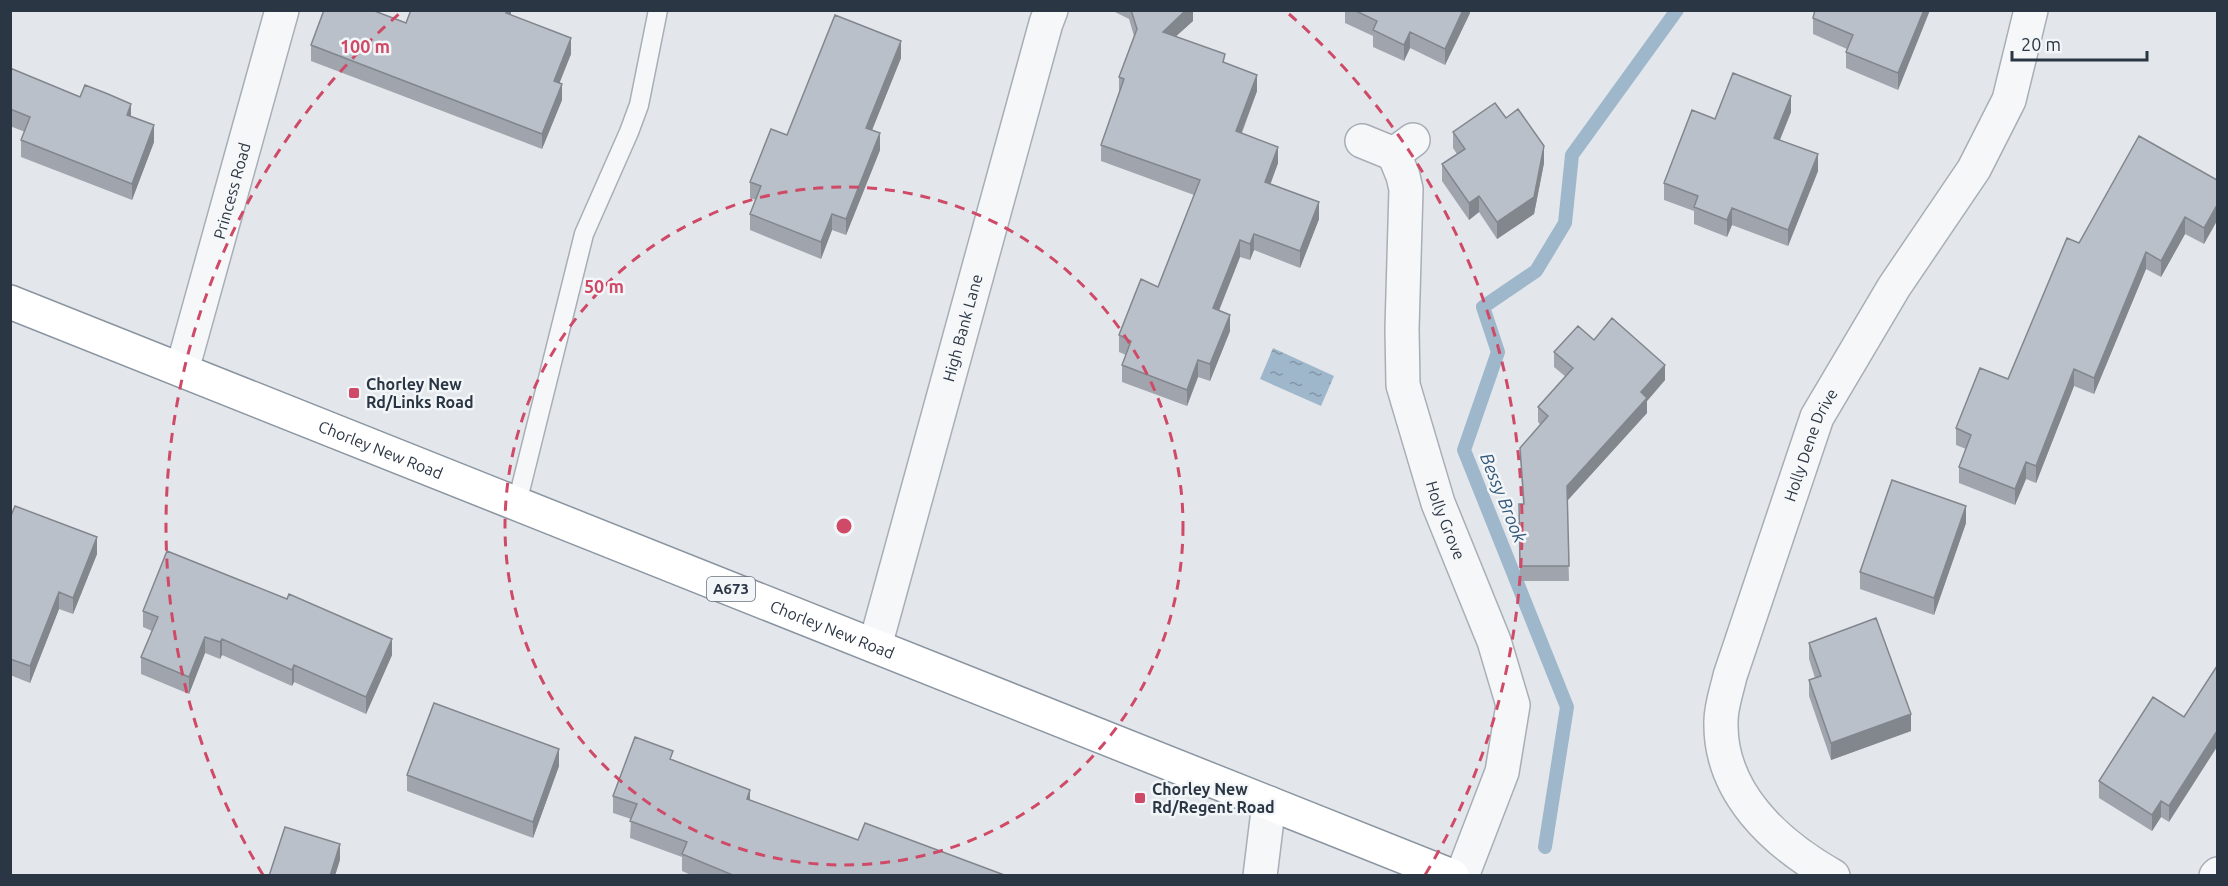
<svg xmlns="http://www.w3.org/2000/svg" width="2228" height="886" viewBox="0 0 2228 886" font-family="Ubuntu,sans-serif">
<defs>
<pattern id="water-ripples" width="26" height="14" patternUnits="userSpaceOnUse" patternTransform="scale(1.5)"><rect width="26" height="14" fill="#9fb7cb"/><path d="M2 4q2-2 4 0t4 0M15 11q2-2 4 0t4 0" fill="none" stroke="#8296a6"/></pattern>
</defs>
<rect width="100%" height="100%" fill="#e3e7eb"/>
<path fill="url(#water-ripples)" d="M1273 348 1334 376 1321 406 1260 379Z"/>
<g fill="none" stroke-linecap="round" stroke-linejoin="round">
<path stroke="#9fb7cb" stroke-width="14" d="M1545 847 1567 707 1464 450 1498 352 1483 307 1536 271 1565 223 1572 155 1677 10"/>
<g stroke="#a8aeb6" stroke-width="21">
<path id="lane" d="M517 503 584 234 629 132 639 105 658 10"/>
</g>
<g stroke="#a8aeb6" stroke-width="36">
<g id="street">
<path d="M1362 141 1394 154 1413 140"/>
<path id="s1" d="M1394 154 1403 176 1406 189 1402 329 1403 385 1438 503 1494 641 1513 705 1502 772 1462 876"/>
<path id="s2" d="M182 370 282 10"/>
<path id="s3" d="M875 646 1046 23 1051 10"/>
<path d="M1260 876 1269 803"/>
<path id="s4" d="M1833 876C1775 843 1719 792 1721 721 1721 706 1727 690 1730 676L1817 417 1894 287 1974 169 2009 100 2031 10"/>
<path d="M2216 876 2218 874"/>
</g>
</g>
<g stroke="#8a95a2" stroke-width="36">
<g id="highway">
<path id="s5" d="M10 302 1452 876"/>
</g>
</g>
<use href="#lane" stroke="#f6f7f9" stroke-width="18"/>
<use href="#street" stroke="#f6f7f9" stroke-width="33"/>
<use href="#highway" stroke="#fff" stroke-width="33"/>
</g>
<path fill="#a0a5ad" d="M511 10V15L571 54 559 83 562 100 542 149 311 61V45L406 23Z
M1111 10H1193V21L1176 36 1225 63 1257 91 1242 133 1278 163 1270 184 1319 219 1300 268 1254 250 1250 260 1240 257 1219 311 1230 331 1210 381 1198 377 1187 406 1122 382V365L1126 355 1119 352V335L1158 287 1194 195 1101 161V145L1119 93V77L1134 36 1129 19Z
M1345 10H1470V13L1445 65 1410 48 1404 61 1373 47V36L1345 23Z
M1815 10H1930L1898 90 1846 68V52L1847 49 1813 34V18Z
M901 58 872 130 880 150 846 235 832 230 821 259 750 230V214L756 200 750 198V182L787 135Z
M10 68 131 117 154 142 132 200 21 157V140L25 132 10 126Z
M1791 112 1780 140 1818 171 1788 246 1732 225 1727 237 1694 224V211L1664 200V183L1715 119Z
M1506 118 1544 163 1534 214 1497 239 1479 212 1469 220 1442 181V164L1457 154 1453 148V132Z
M2217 180 2204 244 2185 234 2161 277 2146 269 2094 394 2074 386 2036 483 2026 479 2015 505 1959 483V467L1966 449 1956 445V428Z
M1594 340 1665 380 1647 401V413L1567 501 1569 581H1520L1519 504H1523L1520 448 1541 425 1538 422V407L1566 377 1554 367V352Z
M10 518 97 554 73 614 59 609 30 683 10 675Z
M1966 523 1934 615 1860 589V572Z
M143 611 392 655 366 714 294 682 292 686 222 655 220 659 205 653 189 694 141 674V657L152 631 143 627Z
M1809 643 1911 731 1831 760 1809 696V680L1815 678 1809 659Z
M2184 717 2169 822 2161 817 2152 831 2099 798V781Z
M673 760 750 800 858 840 1007 876H693L682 871V857L630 838 631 819 613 813V796Z
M559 766 533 838 407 791V775Z"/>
<path fill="#82868d" d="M507 10H511V16L506 13Z
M1186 10H1193V21L1163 48V32Z
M1463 10H1470V13L1445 65V49Z
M1924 10H1930L1898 90V73Z
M1410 32V48L1404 61V45Z
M571 38V54L554 97V81Z
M901 41V58L866 145V128Z
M1257 75V91L1236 147V131Z
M562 84V100L542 149V134Z
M1791 96V112L1774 154V138Z
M131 104V121L127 115Z
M154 125V142L132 200V184Z
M880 133V150L846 235V219Z
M1544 146V163L1534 214 1497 239V222Z
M1278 147V163L1265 199V182Z
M1818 154V171L1788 246V230Z
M1479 196V212L1469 220V203Z
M1319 202V219L1300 268V251Z
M2217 205V221L2204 244V228Z
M1732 208V225L1727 237V220Z
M832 214V230L821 259V242Z
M2185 217V234L2161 277V261Z
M1254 234V250L1250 260V244Z
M1240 240V257L1213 325V308Z
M2146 252V269L2094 394V378Z
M1230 315V331L1210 381V364Z
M1198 360V377L1187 406V390Z
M1665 365V380L1647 401V413L1567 501V486L1641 392Z
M2074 369V386L2036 483V466Z
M2026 462V479L2015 505V489Z
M1966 506V523L1934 615V598Z
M97 537V554L73 614V598Z
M59 592V609L30 683V666Z
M205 637V653L189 694V677Z
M222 639V655L220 659V642Z
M392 639V655L366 714V697Z
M294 665V682L292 686V670Z
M1911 714V731L1831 760V743Z
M2217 731V747L2169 822V806Z
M559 749V766L533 838V822Z
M750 790V806L747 799Z
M2161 801V817L2152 831V815Z
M340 844V860L335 876H330Z"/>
<path fill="#bac0c9" stroke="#82868d" stroke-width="1.5" d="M324 10H372L406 23 411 10H507L506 13 571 38 554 81 562 84 542 134 311 45Z
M1131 10H1186L1163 32 1225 54 1223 62 1257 75 1236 131 1278 147 1265 182 1319 202 1300 251 1254 234 1250 244 1240 240 1213 308 1230 315 1210 364 1198 360 1187 390 1122 365 1131 341 1119 335 1141 279 1158 287 1200 180 1101 145 1124 79 1119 77 1137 29Z
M1354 10H1463L1445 49 1410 32 1404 45 1373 30 1377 21Z
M1815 10H1924L1898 73 1846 52 1853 35 1813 18Z
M835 15 901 41 866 128 880 133 846 219 832 214 821 242 750 214 761 186 750 182 771 129 787 135Z
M10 68 80 97 85 85 108 94 131 104 127 115 154 125 132 184 21 140 30 117 10 109Z
M1733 73 1791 96 1774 138 1818 154 1788 230 1732 208 1727 220 1694 207 1698 196 1664 183 1692 110 1715 119Z
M1495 103 1506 118 1518 109 1544 146 1534 197 1497 222 1479 196 1469 203 1442 164 1465 149 1453 132Z
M2139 136 2217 180V205L2204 228 2185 217 2161 261 2146 252 2094 378 2074 369 2036 466 2026 462 2015 489 1959 467 1971 435 1956 428 1980 368 2008 379 2067 238 2079 243Z
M1612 318 1665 365 1641 392 1647 398 1567 486 1569 566H1520L1519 504H1524L1520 448 1548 416 1538 407 1573 368 1554 352 1578 326 1594 340Z
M1892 480 1966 506 1934 598 1860 572Z
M15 506 97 537 73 598 59 592 30 666 10 659V518Z
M167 551 287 599 289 594 392 639 366 697 294 665 292 670 222 639 220 642 205 637 189 677 141 657 158 617 143 611Z
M1876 618 1911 714 1831 743 1809 680 1821 676 1809 643Z
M2217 666V731L2169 806 2161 801 2152 815 2099 781 2153 697 2184 717Z
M434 703 559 749 533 822 407 775Z
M635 737 673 751 670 759 750 790 747 799 858 840 865 823 1007 876H735L682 854 687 842 630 821 637 804 613 796Z
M285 827 340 844 330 876H269Z"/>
<g fill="none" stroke="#cf4a67" stroke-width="3" stroke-dasharray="10 8">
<circle cx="844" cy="526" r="339"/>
<path d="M263 875A678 678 0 0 1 399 14M1289 14A678 678 0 0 1 1425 875"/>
</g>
<g fill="#cf4a67" stroke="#f3f6f8" stroke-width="2">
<rect x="348" y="387" width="12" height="12" rx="3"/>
<rect x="1134" y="792" width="12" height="12" rx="3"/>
</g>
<g text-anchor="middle" stroke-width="5" stroke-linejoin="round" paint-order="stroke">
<rect fill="#f3f6f8" stroke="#67707a" stroke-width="1.5" x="707" y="577" width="48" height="24" rx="4.5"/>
<g font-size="15" font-weight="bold" fill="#2b3644">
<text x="731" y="594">A673</text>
</g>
<g font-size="16" fill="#2b3644" stroke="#f3f6f8">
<text dy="6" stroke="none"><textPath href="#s2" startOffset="186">Princess Road</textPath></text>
<text dy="6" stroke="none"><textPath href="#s3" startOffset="330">High Bank Lane</textPath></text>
<text dy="6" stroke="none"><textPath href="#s4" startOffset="492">Holly Dene Drive</textPath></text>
<text dy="6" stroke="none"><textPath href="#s5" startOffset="399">Chorley New Road</textPath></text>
<text dy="6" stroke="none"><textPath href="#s1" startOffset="375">Holly Grove</textPath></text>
<text dy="6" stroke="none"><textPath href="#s5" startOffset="885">Chorley New Road</textPath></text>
</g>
<g font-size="16" font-weight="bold" fill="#2b3644" stroke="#f3f6f8" text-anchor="start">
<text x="366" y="390">Chorley New<tspan x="366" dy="18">Rd/Links Road</tspan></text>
<text x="1152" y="795">Chorley New<tspan x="1152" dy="18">Rd/Regent Road</tspan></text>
</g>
<g font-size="18" font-style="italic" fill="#345778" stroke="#f3f6f8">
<text transform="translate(1503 498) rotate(68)" y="6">Bessy Brook</text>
</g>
</g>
<circle cx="844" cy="526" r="9" fill="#cf4a67" stroke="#f3f6f8" stroke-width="3"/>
<g font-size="18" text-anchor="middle" font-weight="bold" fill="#cf4a67" stroke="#f3f6f8" stroke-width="5" stroke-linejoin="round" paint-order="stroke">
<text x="365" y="53">100 m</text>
<text x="604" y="293">50 m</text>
</g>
<rect width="2228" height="886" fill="none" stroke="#2b3644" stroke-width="24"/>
<path d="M2012 51v9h135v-9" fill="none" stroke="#2b3644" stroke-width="3"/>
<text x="2021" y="51" font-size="18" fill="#2b3644" stroke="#f3f6f8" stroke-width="4.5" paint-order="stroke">20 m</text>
</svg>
